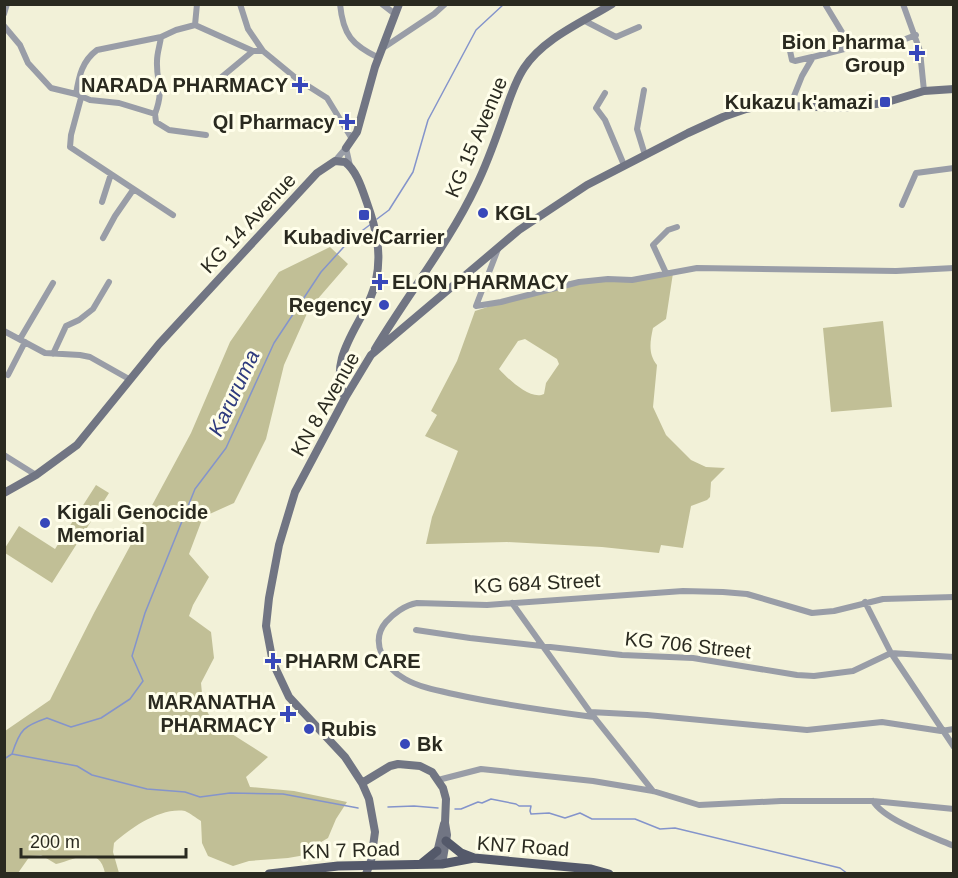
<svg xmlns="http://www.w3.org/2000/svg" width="958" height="878" viewBox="0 0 958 878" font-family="Helvetica,sans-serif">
<rect width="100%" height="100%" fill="#f2f1d8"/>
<path fill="#c1bf96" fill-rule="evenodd" d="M330 247 348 264 309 309 284 365 266 439 234 503 203 517 189 554 209 577 193 605 189 616 211 632 214 658 201 683 203 704 213 722 268 757 246 777 250 787 294 791 347 802 336 819 328 838 316 845 311 854 288 858 249 861 233 866 208 856 202 843 201 821C196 818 190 813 185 811 161 807 130 828 114 843L113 852 119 873H105C99 844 76 859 56 864L41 855 30 856 18 873H5V731L50 700 94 613 191 433 230 342 279 272Z
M673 273 666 319 653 328C650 342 648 354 657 365L653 407 666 435 691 460 706 467 725 468 711 482 710 497 707 500 691 506 683 548 661 545 659 553 602 547 507 542 426 544 432 517 458 451 425 436 437 415 431 411 457 361 475 311 570 281 594 279 635 281ZM525 339 557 359 559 364 546 383 544 394C531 401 508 379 499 369L518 341Z
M883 321 892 407 831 412 823 328Z
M96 485 109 493 52 583 5 553V548L19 526 55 549Z"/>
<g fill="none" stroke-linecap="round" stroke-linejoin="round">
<path stroke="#8494cb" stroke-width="1.5" d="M377 219 389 210 413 172 428 120 476 30 504 4
M12 754C20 729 24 726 47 718L71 727 101 718 130 699 143 681 132 656 145 613 195 489 226 448 274 343 321 272 351 239 371 224
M4 759 12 754 77 766 92 775 147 789 185 792 200 797 230 793 283 794 358 808
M388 807 414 806 438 808
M455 809H461L478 802 482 803 491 799 516 804 519 806H531L530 811 531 814 549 813 565 818 580 813 592 819H635L660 829 675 828 840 868 848 874"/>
<path stroke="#999da7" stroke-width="6" d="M240 4 248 29 263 51 297 79 327 98 352 139
M340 4C343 35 352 45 379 58
M382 4 395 14
M825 4 851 47
M903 4 920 51 924 91
M4 14 7 4
M585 21 616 37 639 27
M195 25 197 4
M4 26 20 45 28 63 51 88 76 94 90 100 119 103 155 114 156 122 169 130 206 135
M787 37 792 60 795 61 812 57
M383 48 434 14 445 4
M218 80 253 51
M644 90 637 129 645 155
M605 93 596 108 605 120 624 165
M76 94C79 76 82 61 97 50L161 37 176 30 195 25 253 51H263
M81 98 71 135 70 147 173 215
M790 106 802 76 813 57 860 45 895 43 916 35
M155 114C165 86 156 85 157 61 157 53 160 45 161 37
M346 148 350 166
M335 161 346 148
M102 202 111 174
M902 205 916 173 954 168
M103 238 115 216 133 190
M498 249 476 306 501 302 579 282 608 279 632 280 697 268 896 271 954 268
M666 273 653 245 668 230 677 227
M4 331 45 353 80 355 90 357 129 379
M20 339 53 283
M53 354 66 326 79 320 93 309 109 282
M8 375 25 342
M4 455 36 475
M865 602 891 653 954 747
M512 603 590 712 653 791
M416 630 470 638 622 655 693 658 797 675 814 676 853 671 891 653 954 657
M590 712 647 715 807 730 882 722 941 731 954 729
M594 717C549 711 503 705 458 695 440 691 421 688 405 679 385 668 369 642 386 622 393 614 405 605 417 603L487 605 683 591 723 592 747 594 812 613 834 611 883 599 954 597
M438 780 481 769 593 781 653 791 699 805 781 801H873L954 809
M873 801C884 820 933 837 954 846"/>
<path stroke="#717583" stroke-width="8" d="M346 148 357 132 375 67 399 4
M375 349C408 294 449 243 476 186 487 164 495 141 503 118 509 101 514 83 524 68 544 38 583 22 612 4
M4 493 36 475 77 445 159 344 317 173 335 161 345 162C357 171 362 189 367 203 376 228 382 253 376 280 368 321 325 353 345 398
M362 783 390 766 398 764 420 766 432 772 443 788 446 799 445 823 447 835 442 864
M436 857 444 824
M366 874 371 861 375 832 369 799 362 783 345 757 289 697 273 663 266 626 269 598 279 545 295 492 345 398 371 355 519 230 587 185 688 133 723 117 746 109 764 105 843 108 884 103 924 91 954 89"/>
<path stroke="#54596a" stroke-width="9" d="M446 841 461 853 474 858
M421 864 437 851
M269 874 338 866 442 864 474 858 591 869 609 874"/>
</g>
<g fill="#3848ba" stroke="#fffeea" stroke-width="2">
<path d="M914 44h6v6h6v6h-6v6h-6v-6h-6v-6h6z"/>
<path d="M297 76h6v6h6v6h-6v6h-6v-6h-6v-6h6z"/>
<rect x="879" y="96" width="12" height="12" rx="3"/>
<path d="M344 113h6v6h6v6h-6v6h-6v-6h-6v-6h6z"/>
<circle cx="483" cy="213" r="6"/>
<rect x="358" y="209" width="12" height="12" rx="3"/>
<path d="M377 273h6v6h6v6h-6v6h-6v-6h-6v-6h6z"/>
<circle cx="384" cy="305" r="6"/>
<circle cx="45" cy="523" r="6"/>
<path d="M270 652h6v6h6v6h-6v6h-6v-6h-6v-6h6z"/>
<path d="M285 705h6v6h6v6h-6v6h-6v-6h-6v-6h6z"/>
<circle cx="309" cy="729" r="6"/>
<circle cx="405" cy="744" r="6"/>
</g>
<g text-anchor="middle" stroke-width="6" stroke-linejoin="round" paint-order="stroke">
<g font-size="20" font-weight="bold" fill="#2a2a20" stroke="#fffeea" text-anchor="end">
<text x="905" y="49">Bion Pharma<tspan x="905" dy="23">Group</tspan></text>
<text x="288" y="92">NARADA PHARMACY</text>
<text x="873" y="109">Kukazu k'amazi</text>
<text x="335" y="129">Ql Pharmacy</text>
<text x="495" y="220" text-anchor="start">KGL</text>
<text x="364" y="244" text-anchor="middle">Kubadive/Carrier</text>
<text x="392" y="289" text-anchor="start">ELON PHARMACY</text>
<text x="372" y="312">Regency</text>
<text x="57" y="519" text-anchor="start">Kigali Genocide<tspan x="57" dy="23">Memorial</tspan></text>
<text x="285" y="668" text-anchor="start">PHARM CARE</text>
<text x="276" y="709">MARANATHA<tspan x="276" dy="23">PHARMACY</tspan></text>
<text x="321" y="736" text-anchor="start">Rubis</text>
<text x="417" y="751" text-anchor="start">Bk</text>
</g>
<g font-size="20" fill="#2a2a20" stroke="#fffeea">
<text transform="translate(476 137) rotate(-67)" y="7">KG 15 Avenue</text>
<text transform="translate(248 223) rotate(-47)" y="7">KG 14 Avenue</text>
<text transform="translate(325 404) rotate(-60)" y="7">KN 8 Avenue</text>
<text transform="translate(537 583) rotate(-3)" y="7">KG 684 Street</text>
<text transform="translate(688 645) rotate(6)" y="7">KG 706 Street</text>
<text transform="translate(523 846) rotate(4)" y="7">KN7 Road</text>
<text transform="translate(351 850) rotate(-2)" y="7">KN 7 Road</text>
</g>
<g font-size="21" font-style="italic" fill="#2e3b7e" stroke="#fffeea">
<text transform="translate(234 393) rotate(-65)" y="7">Karuruma</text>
</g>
</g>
<rect width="958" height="878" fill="none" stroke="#2a2a20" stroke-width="12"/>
<path d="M21 848v9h165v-9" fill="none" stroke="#2a2a20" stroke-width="3"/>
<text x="30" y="848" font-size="18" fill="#2a2a20" stroke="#fffeea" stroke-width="4.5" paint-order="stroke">200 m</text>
</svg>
